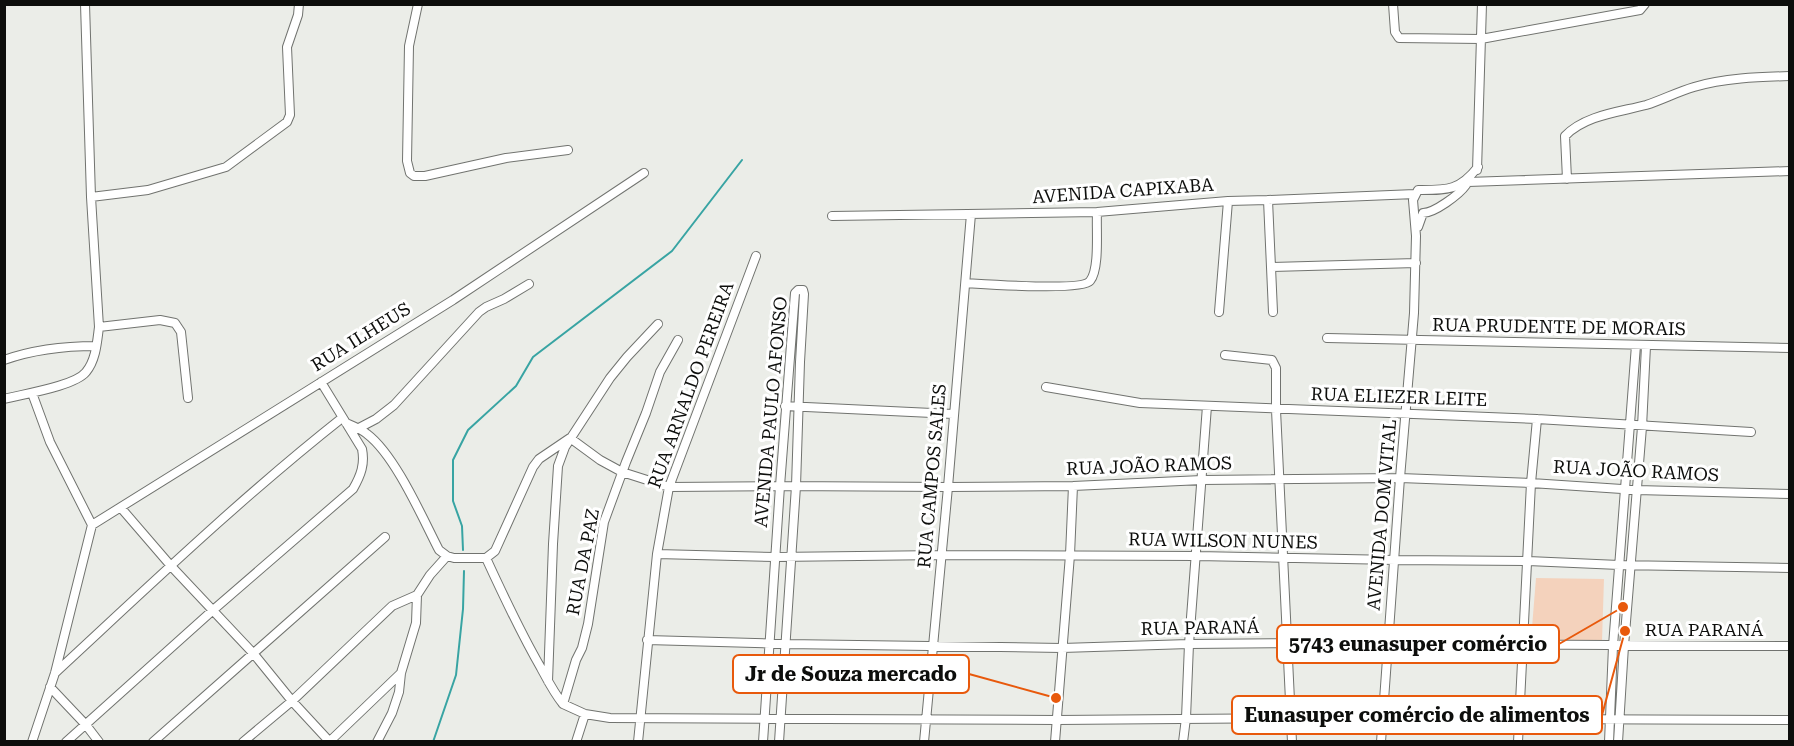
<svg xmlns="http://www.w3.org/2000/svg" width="1794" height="746" viewBox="0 0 1794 746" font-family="'Roboto Serif',serif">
<rect width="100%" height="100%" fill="#ebede8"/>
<path fill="#f4d2bc" d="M1536 578 1604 579 1602 641 1531 640Z"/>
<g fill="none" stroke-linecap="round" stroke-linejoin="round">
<path stroke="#38a4a3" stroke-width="2" d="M463 550 462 526 453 501V460L468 430 516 386 533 357 672 251 742 160
M433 742 456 675 463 609 464 571"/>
<g stroke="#71736f" stroke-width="10">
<path id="street" d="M418 4 409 46 407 161 410 173 414 176H425L506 158 568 150
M1393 4 1395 32 1399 38 1481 39 1640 10 1645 4
M1477 170 1482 4
M1567 179 1565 136C1585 115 1620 112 1646 105 1662 100 1677 92 1694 87 1724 78 1758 77 1790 76
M1468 182 1790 171
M91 197 148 190 226 167 287 122 290 115 287 47 298 15 299 4
M1268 200 1273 312
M832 216 1097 212 1228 201 1268 200 1415 194
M1418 227 1423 213C1434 213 1459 195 1466 185
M1272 267 1416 263
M966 283C984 284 1082 291 1090 281 1100 269 1096 229 1097 212
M1219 312 1228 201
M99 327 160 320 175 323 181 332 188 398
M1327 338 1790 348
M1225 355 1272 360 1276 368V410L1292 742
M4 360C35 349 64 346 96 346
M1046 387 1140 403 1537 419 1751 432
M32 393 50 442 92 525 55 673 32 742
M4 399C23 394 75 386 86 372 96 360 97 342 99 327L91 197 85 4
M785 406 953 414
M346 423C353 426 361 429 367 434 395 455 422 517 439 550L447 556 454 558H486L495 551 533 467 539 459 570 438 600 460 622 472 669 487 780 486 948 487 1073 486 1202 480 1400 478 1531 483 1637 490 1790 494
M357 429 376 419 394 405 479 312 486 307 504 299 529 284
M121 508 171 566 253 653 292 701 329 741
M92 525 453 300 644 173
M657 554 775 557 942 555 1197 556 1395 560 1528 561 1619 565 1790 568
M486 558C503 595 520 632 541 668 548 681 554 693 563 704
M647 640 786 644 1062 648 1189 644 1287 643 1790 646
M55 673C149 586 242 497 342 418
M548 681 553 544 558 466 565 447 610 378 627 357 658 324
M50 687 86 725 99 742
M585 714 563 704 576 660 582 648 588 624 604 522 626 462 646 413 660 372 678 340
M66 742 212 611 353 489C361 475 365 464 362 449L321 382
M153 742 385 537
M243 742 292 701 392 606 417 595
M329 742 401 673
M377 742 392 713 399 692 401 673 416 623 417 595 430 575 447 556
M576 742 585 714 610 718 1057 720 1292 718 1790 720
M638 742 657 554 669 487 756 256
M763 742 780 486 795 293 798 290H803L804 294 800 362 796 486 779 742
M924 742 948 487 971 214
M1055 742 1070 555 1073 486
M1183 742 1186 718 1189 644 1207 406
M1381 742 1400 478 1414 313 1416 236 1413 200 1418 190C1447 190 1459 191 1478 167
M1518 742 1531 483 1537 419
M1609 742 1613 646 1636 345
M1618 742 1624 646 1642 427 1646 346"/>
</g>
<use href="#street" stroke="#fff" stroke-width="8"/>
</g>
<g text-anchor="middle" stroke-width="6" stroke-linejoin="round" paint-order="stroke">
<g font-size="18" fill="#0d0e0c" stroke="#fff">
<text transform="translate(1123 191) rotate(-4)" y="6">AVENIDA CAPIXABA</text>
<text transform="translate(1559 327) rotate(1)" y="6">RUA PRUDENTE DE MORAIS</text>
<text transform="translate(361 337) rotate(-32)" y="6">RUA ILHEUS</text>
<text transform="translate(691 385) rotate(-70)" y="6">RUA ARNALDO PEREIRA</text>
<text transform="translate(1399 397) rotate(2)" y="6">RUA ELIEZER LEITE</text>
<text transform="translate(771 412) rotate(-85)" y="6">AVENIDA PAULO AFONSO</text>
<text transform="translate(1149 466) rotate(-2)" y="6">RUA JOÃO RAMOS</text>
<text transform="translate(1636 471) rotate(3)" y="6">RUA JOÃO RAMOS</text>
<text transform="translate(932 476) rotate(-85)" y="6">RUA CAMPOS SALES</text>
<text transform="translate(1382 515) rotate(-85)" y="6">AVENIDA DOM VITAL</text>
<text transform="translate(1223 541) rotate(1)" y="6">RUA WILSON NUNES</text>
<text transform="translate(583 562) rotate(-79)" y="6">RUA DA PAZ</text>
<text transform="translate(1200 628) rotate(-1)" y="6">RUA PARANÁ</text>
<text x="1704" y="636">RUA PARANÁ</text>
</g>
</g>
<path fill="none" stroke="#e8590c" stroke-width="2" d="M1623 607L1559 644M1056 698L969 674M1625 631L1602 715"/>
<g fill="#e8590c" stroke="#fff" stroke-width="2">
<circle cx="1623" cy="607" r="6"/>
<circle cx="1056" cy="698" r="6"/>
<circle cx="1625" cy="631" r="6"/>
</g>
<g fill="#fff" stroke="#e8590c" stroke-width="2">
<rect x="1277" y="625" width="282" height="38" rx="6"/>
<rect x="733" y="655" width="236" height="38" rx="6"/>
<rect x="1232" y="696" width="370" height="38" rx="6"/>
</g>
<g font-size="20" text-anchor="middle" font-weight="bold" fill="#0d0e0c">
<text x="1418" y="651">5743 eunasuper comércio</text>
<text x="851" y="681">Jr de Souza mercado</text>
<text x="1417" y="722">Eunasuper comércio de alimentos</text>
</g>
<rect width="1794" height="746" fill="none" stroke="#0d0e0c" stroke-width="12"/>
</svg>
